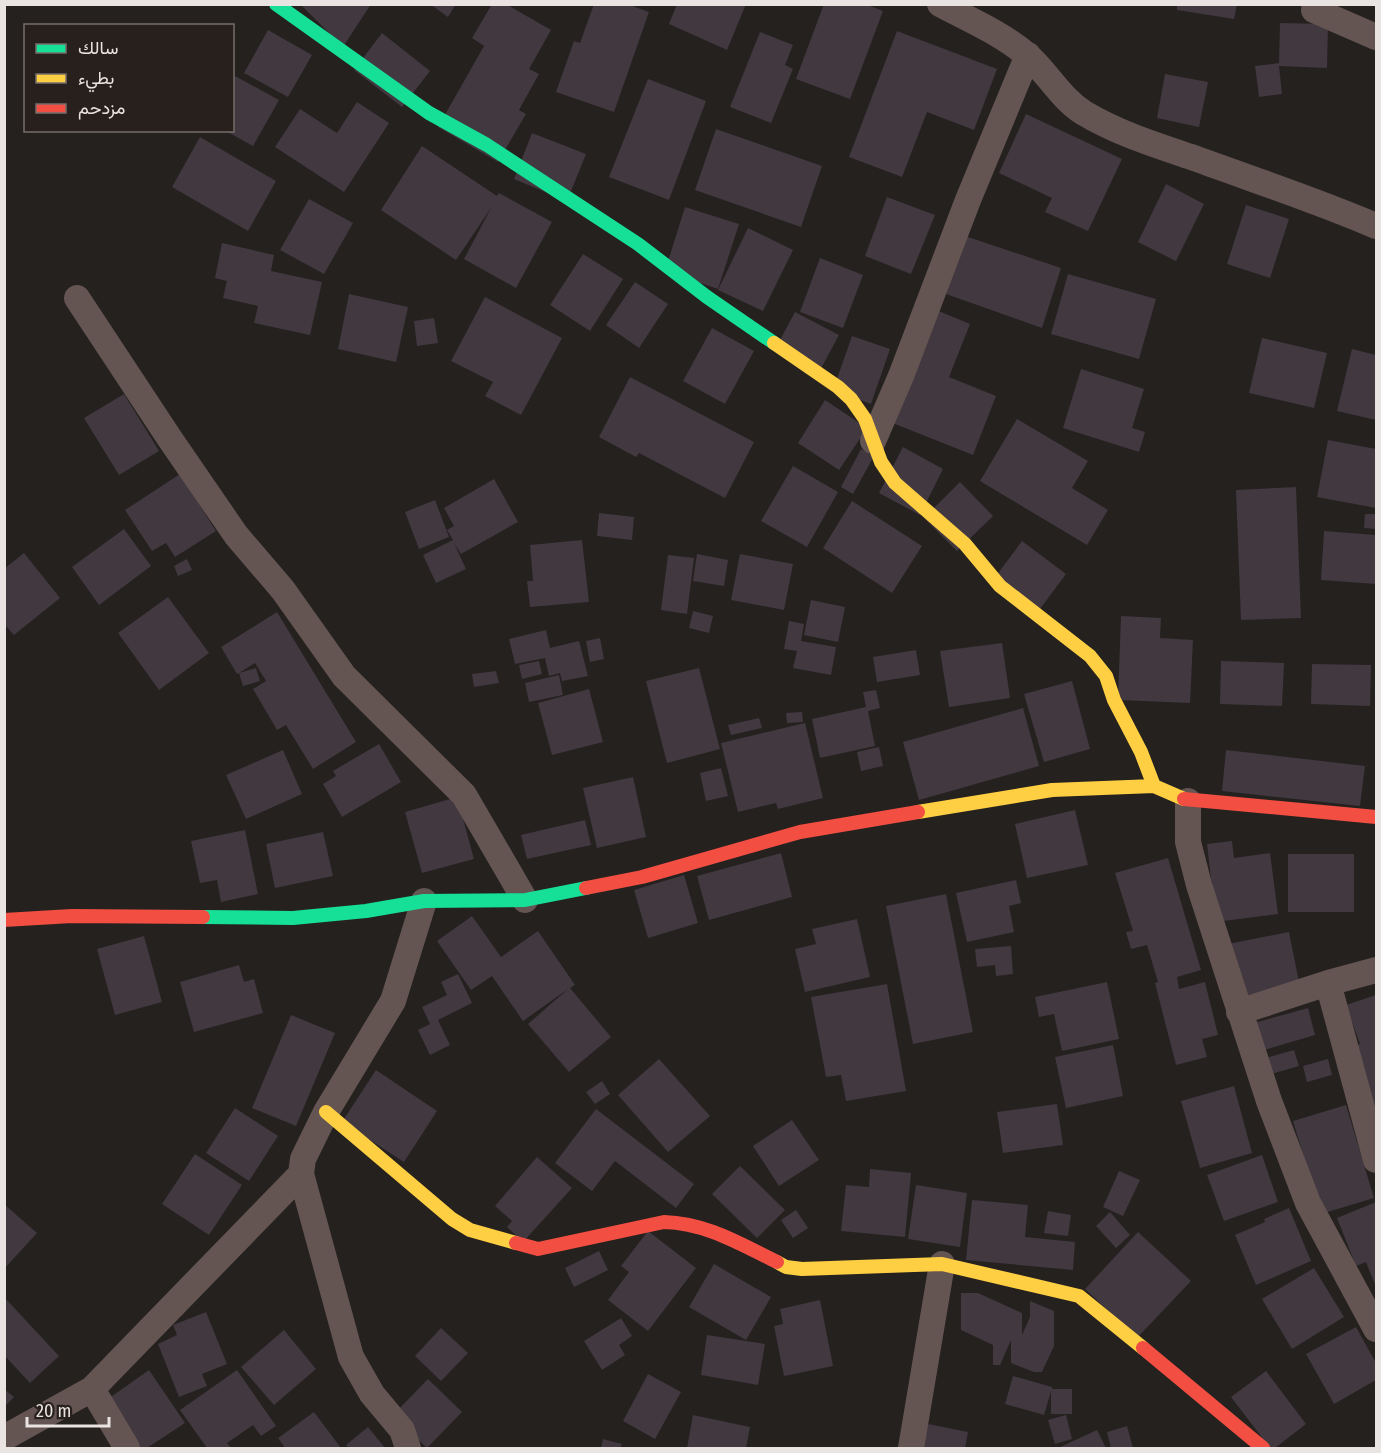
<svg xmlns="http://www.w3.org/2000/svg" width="1381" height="1453" viewBox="0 0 1381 1453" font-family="'Fira Sans Condensed',Vazirmatn,sans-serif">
<rect width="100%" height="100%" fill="#24211f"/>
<path fill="#413840" d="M300 4H371L343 47Z
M430 4H456L448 17Z
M492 4H506L551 30 529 69 539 74 519 110 526 114 498 162 438 127 484 46 472 38Z
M594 4H627L649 12 614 112 556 92 574 41 580 43Z
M677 4H746L727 50 669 24Z
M824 4H865L883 11 850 99 796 79Z
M1177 4H1237L1234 19 1177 10Z
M1280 23 1328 24 1327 68 1279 66 1282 94 1259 97 1255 66 1279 63Z
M268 30 312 55 288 97 244 73Z
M897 31 997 69 974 130 927 112 902 177 849 157Z
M760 32 793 45 785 65 793 69 771 123 730 107Z
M382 33 430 71 402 107 354 70Z
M1165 74 1208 82 1199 127 1157 118Z
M235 76 279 100 253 146 224 130H232V81Z
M648 79 706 101 669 200 609 177Z
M357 102 389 123 344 192 275 147 300 109 337 133Z
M1026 114 1122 159 1088 231 1045 212 1052 198 999 173Z
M716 129 822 166 801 227 695 190Z
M532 133 586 154 567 201 514 179Z
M200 137 276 181 248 231 172 187Z
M422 146 497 196 499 193 552 222 516 288 464 259 491 208 456 260 381 210Z
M1166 184 1204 204 1176 261 1138 242Z
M887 197 935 215 911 274 865 256Z
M309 199 353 223 324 274 280 250Z
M1246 205 1289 219 1270 278 1227 264Z
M685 207 739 224 718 289 665 271Z
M748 228 793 250 763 311 718 290Z
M965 236 1061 268 1042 328 946 294Z
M222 243 274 255 271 271 322 282 310 335 254 323 258 306 223 298 227 281 215 278Z
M583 254 623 279 590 331 550 305Z
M820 258 863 275 843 328 800 312Z
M1068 274 1156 299 1139 359 1051 334Z
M635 282 668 304 639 348 606 325Z
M349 294 408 307 396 362 338 349Z
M485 297 562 338 521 415 485 396 493 382 451 361Z
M929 307 970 324 949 377 996 396 973 455 885 420Z
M795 312 839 335 818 374 774 351Z
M434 318 438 343 417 346 414 321Z
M712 328 754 351 725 404 683 381Z
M852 336 890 349 871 404 833 390Z
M1262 338 1327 353 1314 408 1249 393Z
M1352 349 1376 355V420L1337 411Z
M1081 369 1144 389 1132 428 1145 432 1139 452 1063 428Z
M630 377 754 442 725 498 639 453 636 457 599 437Z
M124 394 159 451 119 475 84 418Z
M825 400 867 428 839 470 798 443Z
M1017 419 1088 461 1072 488 1108 510 1087 545 980 481Z
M1328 440 1376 449V508L1317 497Z
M903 447 943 469 920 515 879 493Z
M861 449 874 456 853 494 841 487Z
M793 466 838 492 807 547 761 521Z
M180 474 216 531 175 557 166 543 152 551 125 510Z
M494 479 518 522 461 554 454 543 466 569 436 583 423 555 453 540 447 530 454 526 444 508Z
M960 482 993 516 957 551 924 518Z
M1296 487 1301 618 1241 620 1236 490Z
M435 500 449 537 419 549 405 512Z
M852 501 922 546 892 593 823 548Z
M599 513 634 517 632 540 597 536Z
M1365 514H1376V529L1364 528Z
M124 529 151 566 99 605 72 567Z
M1324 531 1376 535V584L1321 580Z
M582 540 589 602 530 607 527 581H533L530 545Z
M1022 541 1066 574 1034 617 990 584Z
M24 553 60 598 14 635 4 624V569Z
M697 554 728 560 724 586 693 581Z
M740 554 793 564 784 610 731 600Z
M668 555 694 558 687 614 661 610Z
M187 559 192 570 178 576 174 566Z
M168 597 209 653 159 690 118 633Z
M811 600 845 607 838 642 804 635Z
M693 611 713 616 709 633 689 628Z
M277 612 356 742 313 769 286 725 277 730 253 689 266 681 255 663 239 673 256 668 260 681 243 686 239 673 237 674 221 647Z
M1121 616 1161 618 1160 638 1193 640 1190 703 1118 700Z
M789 621 804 624 801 641 836 647 831 675 793 668 797 651 784 649Z
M546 630 550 648 579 641 588 676 562 681 560 673 549 676 545 658 515 664 509 639Z
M600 638 604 659 590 662 586 641Z
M1002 643 1010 698 949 707 940 651Z
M916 650 920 675 877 682 873 657Z
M539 661 542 674 522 679 519 665Z
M1221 661 1284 663 1282 706 1220 704Z
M1312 664 1371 665 1370 706 1311 704Z
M699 668 720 749 667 763 646 681Z
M496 671 499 683 474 687 472 674Z
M559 675 563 695 529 702 525 683Z
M1072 681 1090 749 1044 762 1024 694Z
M589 689 603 742 552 755 538 703Z
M876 690 880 708 868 711 875 746 820 758 812 719 866 707 863 692Z
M1023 708 1039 766 919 800 903 742Z
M802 712 803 722 787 723 786 713Z
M759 718 762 728 731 735 728 725Z
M805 723 823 798 778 809 776 803 738 812 721 743Z
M379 744 401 782 342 817 323 784 336 776 333 771Z
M879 747 883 766 861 771 857 752Z
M283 750 302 794 246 819 226 775Z
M1226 750 1365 766 1360 806 1222 791Z
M721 768 728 796 706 801 700 773Z
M633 777 646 837 597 848 583 788Z
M457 797 474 859 422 873 405 812Z
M1075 810 1088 865 1027 878 1015 824Z
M585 820 591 845 527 859 521 835Z
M245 830 258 894 221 902 217 880 200 883 191 841Z
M323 832 333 876 275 888 266 844Z
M1232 841 1234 858 1270 853 1278 914 1216 922 1207 844Z
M781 853 792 897 709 920 697 876Z
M1288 854H1354V912H1288Z
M1168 858 1201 970 1177 977 1179 989 1205 982 1218 1035 1202 1039 1207 1057 1176 1065 1155 983 1158 982 1147 945 1131 949 1126 932 1133 931 1115 873Z
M684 875 698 923 648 938 634 890Z
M1016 880 1021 903 1009 906 1014 932 967 942 956 893Z
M946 894 973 1032 913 1044 886 906Z
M472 916 501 957 538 931 575 985 570 988 611 1037 569 1072 528 1024 568 989 523 1021 492 976 471 990 437 941Z
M857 919 870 977 805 992 795 949 816 944 812 929Z
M1289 932 1300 987 1239 1000 1228 944Z
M144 936 162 1002 115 1015 97 949Z
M1011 946 1013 974 996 976 995 965 977 967 975 949Z
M239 965 244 982 254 979 263 1013 194 1032 180 982Z
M458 974 472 1003 438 1020 450 1045 430 1055 418 1030 430 1024 422 1007 447 995 441 982Z
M1107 982 1119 1039 1062 1051 1054 1014 1039 1017 1035 997Z
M887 984 906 1091 846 1101 841 1075 826 1077 811 997Z
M1376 995V1118L1352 1047 1360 1044 1346 1005Z
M1308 1008 1315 1035 1261 1051 1254 1023Z
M291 1015 335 1033 296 1126 252 1108Z
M1113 1045 1123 1096 1066 1108 1055 1057Z
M1294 1050 1299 1066 1271 1074 1266 1058Z
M659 1059 710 1116 668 1152 618 1095Z
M1328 1059 1332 1075 1307 1082 1303 1066Z
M376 1070 437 1111 404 1162 342 1122Z
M602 1081 610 1094 595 1104 586 1092Z
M1234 1086 1252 1153 1200 1168 1181 1101Z
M1057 1104 1063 1145 1003 1153 997 1112Z
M1346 1105 1374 1198 1321 1214 1293 1121Z
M235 1108 278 1136 249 1181 206 1153Z
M596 1109 694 1184 676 1208 615 1161 592 1191 555 1163Z
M792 1120 819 1160 779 1186 753 1146Z
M195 1154 242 1185 209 1235 162 1204Z
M1262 1155 1278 1202 1224 1221 1207 1175Z
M537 1157 572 1188 523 1242 507 1227 512 1221 495 1206Z
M740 1166 785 1210 757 1238 712 1194Z
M870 1169 911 1173 905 1237 841 1231 846 1185 869 1187Z
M1119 1171 1140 1180 1123 1216 1103 1207Z
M916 1185 967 1193 960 1247 908 1239Z
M972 1200 1028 1205 1025 1237 1075 1242 1073 1270 966 1260Z
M1376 1202V1287L1366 1262 1356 1266 1337 1218Z
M4 1204 37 1233 4 1269Z
M1289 1208 1311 1261 1256 1285 1235 1235 1265 1222 1264 1219Z
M796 1210 808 1228 793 1238 781 1220Z
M1048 1211 1071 1215 1068 1236 1044 1233Z
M1110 1212 1130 1235 1116 1248 1096 1226Z
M648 1231 696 1268 648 1331 608 1300 629 1272 621 1266Z
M1138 1232 1191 1281 1137 1338 1085 1289Z
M599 1251 608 1270 574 1287 565 1268Z
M714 1264 771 1297 746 1340 689 1307Z
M1314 1268 1344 1317 1292 1349 1262 1299Z
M961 1293H978L1022 1313V1335L1030 1317V1301L1054 1311V1346L1042 1372H1034L1011 1363V1340L1000 1365H993V1345L961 1330Z
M4 1297 59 1356 30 1383 4 1355Z
M820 1300 833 1366 784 1376 774 1326 783 1324 780 1309Z
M206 1312 227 1364 202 1374 207 1386 179 1397 158 1344 177 1335 173 1325Z
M621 1318 632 1336 619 1345 625 1355 602 1370 584 1341Z
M1356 1327 1376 1363V1380L1334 1404 1306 1354Z
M441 1328 468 1353 441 1381 415 1356Z
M284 1330 316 1369 274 1405 241 1367Z
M707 1335 765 1344 758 1385 701 1375Z
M149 1370 185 1423 147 1448H141L108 1399Z
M237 1370 276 1426 261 1436 253 1425 227 1443 231 1448H207L180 1410Z
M1266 1371 1306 1424 1275 1448H1270L1231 1397Z
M648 1374 681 1392 655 1439 623 1421Z
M1013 1376 1052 1387V1389H1072V1414H1051V1391L1044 1415 1005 1404Z
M428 1379 462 1412 427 1448 393 1415Z
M4 1389 14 1397 4 1407Z
M314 1412 341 1448H285L278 1438Z
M693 1415 750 1427 746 1448H687Z
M1066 1415 1072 1439 1055 1444 1048 1420Z
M923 1423 968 1432 965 1448H919Z
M1127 1426 1133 1448H1111L1107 1432Z
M368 1427 385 1448H349L346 1445Z
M1097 1430 1106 1448H1058Z
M603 1439 622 1444 620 1448H601Z"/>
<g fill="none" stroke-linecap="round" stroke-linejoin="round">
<path stroke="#645552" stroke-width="26" d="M940 4C970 20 1001 33 1027 55 1047 72 1060 98 1084 113 1119 134 1159 146 1197 159 1257 181 1318 201 1376 226
M1314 10 1376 37
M77 298 170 439 236 535 283 590 344 676 464 795 525 900
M873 441 901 376 968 200 1028 55
M1188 801V842L1199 885 1269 1101 1308 1203 1376 1329
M1328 983 1376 1160
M1239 1012 1328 983 1376 970
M301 1174 351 1357 372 1394 402 1430 408 1448
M92 1389 127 1448
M4 1438 92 1389 301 1174 303 1159 326 1112 393 1001 424 901
M911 1448 942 1264"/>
<path stroke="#16e098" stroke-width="14" d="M276 4 429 113 487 145 638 244 707 297 774 343
M203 917 293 918 366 911 424 901 525 900 586 888"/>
<path stroke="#ffcf43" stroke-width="14" d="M774 343 838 387 851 399 865 419 881 462 895 483 965 544 1000 586 1090 656 1106 676 1114 700 1141 752 1154 786
M918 812 1052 790 1154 786 1184 799
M326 1112 452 1219 470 1230 516 1243
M777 1262 786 1267 802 1269 942 1264 1079 1296 1143 1348"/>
<path stroke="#f24e42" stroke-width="14" d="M1184 799 1376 817
M586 888 642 877 800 832 918 812
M4 920 72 916 203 917
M516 1243 538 1249 664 1222C706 1223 740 1244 777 1262
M1143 1348 1263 1448"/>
</g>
<rect width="1381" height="1453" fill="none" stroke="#e9e4e1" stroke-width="12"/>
<rect x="24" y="24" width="210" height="108" fill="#27201c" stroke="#756e6b" stroke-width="1.5"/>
<rect x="36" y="44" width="30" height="9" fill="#16e098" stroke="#756e6b" stroke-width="1.5"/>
<text x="78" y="54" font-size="18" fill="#e9e4e1">سالك</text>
<rect x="36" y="74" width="30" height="9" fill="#ffcf43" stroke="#756e6b" stroke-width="1.5"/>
<text x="78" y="84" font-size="18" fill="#e9e4e1">بطيء</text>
<rect x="36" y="104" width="30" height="9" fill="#f24e42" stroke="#756e6b" stroke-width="1.5"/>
<text x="78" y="114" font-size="18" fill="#e9e4e1">مزدحم</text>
<path d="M27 1417v9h82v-9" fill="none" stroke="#e9e4e1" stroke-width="3"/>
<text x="36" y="1417" font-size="18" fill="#e9e4e1" stroke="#27201c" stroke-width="4.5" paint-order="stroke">20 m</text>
</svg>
